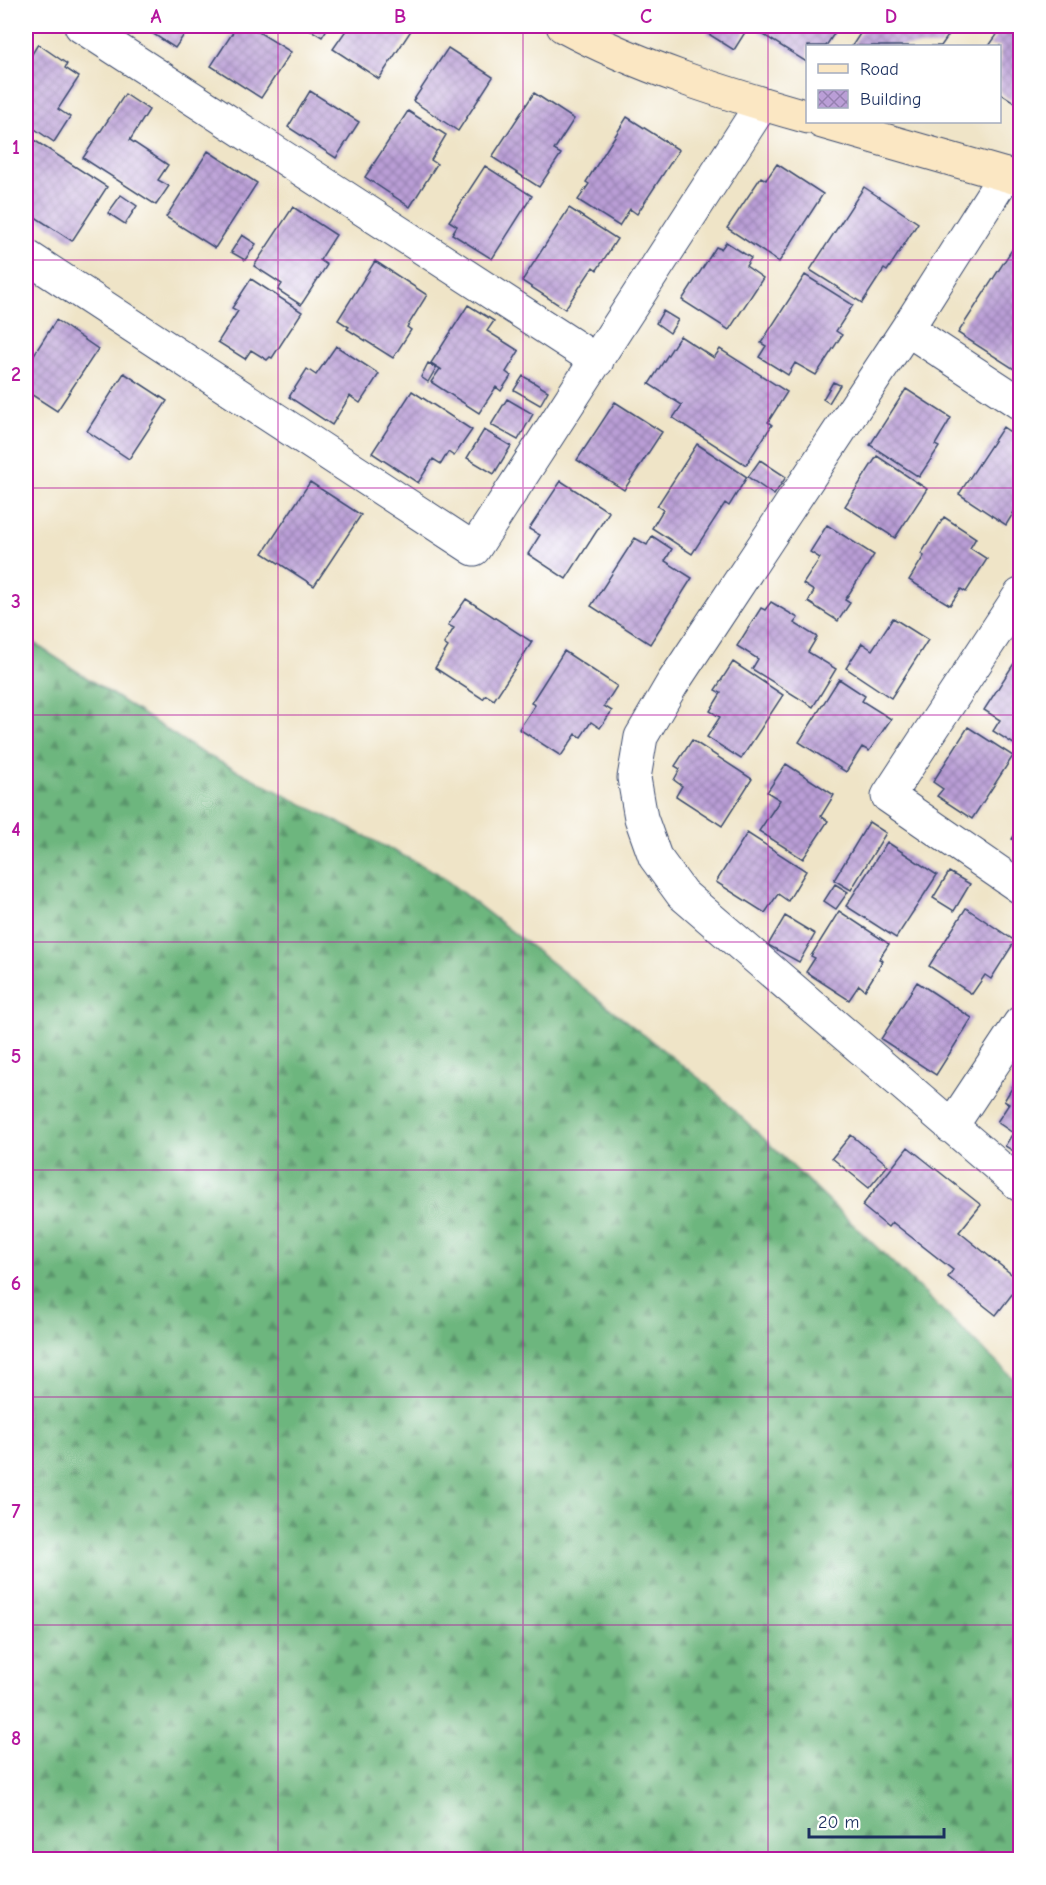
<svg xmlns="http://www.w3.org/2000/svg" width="1046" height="1885" viewBox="0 0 1046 1885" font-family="'Comic Neue',sans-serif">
<defs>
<pattern id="forest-firs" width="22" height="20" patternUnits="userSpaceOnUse" patternTransform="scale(1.5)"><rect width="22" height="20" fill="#6db67e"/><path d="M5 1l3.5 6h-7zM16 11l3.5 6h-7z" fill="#59946a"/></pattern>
<pattern id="building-cross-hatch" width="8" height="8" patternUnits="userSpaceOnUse" patternTransform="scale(1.5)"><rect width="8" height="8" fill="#ba9ed6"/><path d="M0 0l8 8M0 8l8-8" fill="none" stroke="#9681b1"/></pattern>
</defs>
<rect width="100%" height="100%" fill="#fff"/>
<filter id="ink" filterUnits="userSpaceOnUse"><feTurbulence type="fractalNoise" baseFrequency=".0167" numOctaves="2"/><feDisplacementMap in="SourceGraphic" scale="12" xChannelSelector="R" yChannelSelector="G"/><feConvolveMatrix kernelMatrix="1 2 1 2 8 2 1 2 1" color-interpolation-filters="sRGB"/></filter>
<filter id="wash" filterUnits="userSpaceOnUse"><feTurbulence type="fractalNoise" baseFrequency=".008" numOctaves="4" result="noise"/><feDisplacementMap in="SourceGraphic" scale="24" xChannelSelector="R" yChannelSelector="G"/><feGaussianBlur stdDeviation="1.35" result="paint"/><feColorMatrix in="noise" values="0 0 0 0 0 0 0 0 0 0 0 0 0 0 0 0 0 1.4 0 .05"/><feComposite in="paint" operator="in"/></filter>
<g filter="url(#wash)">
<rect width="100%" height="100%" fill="#efe4c7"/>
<path fill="url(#forest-firs)" stroke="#44726e" stroke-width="1.5" d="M26 638 199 751 437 873 709 1086 1020 1385V1859H26Z"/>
<g id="blocks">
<path fill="url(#building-cross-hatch)" d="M141 26H190L175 48Z
M237 26H249L291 52 261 98 211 66Z
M304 26H329L322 37Z
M349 26H414L379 79 333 49Z
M712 26H749L734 50 707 33Z
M763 26H839L826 46H808V63L759 32Z
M865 26H955L941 46H852Z
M1003 26H1020V106L1000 93V46H989Z
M38 44 67 64 65 68 79 77 58 109 70 117 54 142 26 123V64Z
M448 48 493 77 458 131 413 101Z
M310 91 359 122 336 158 288 127Z
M534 93 574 119 554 150 561 154 539 187 492 157Z
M125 94 149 110 130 140 168 165 158 180 169 186 156 205 83 158Z
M408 111 446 135 431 160 437 164 410 207 365 177Z
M627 117 679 150 637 214 630 209 619 226 578 200 589 184 586 182Z
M26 135 107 187 72 241 26 211Z
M208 151 257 183 215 248 166 217Z
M777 164 823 194 779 262 727 228 761 177 766 180Z
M485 166 532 196 492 259 452 234 457 226 449 221Z
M864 187 918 223 887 271 884 269 862 303 810 270Z
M121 195 137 206 125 224 108 213Z
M293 207 336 235 320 260 327 265 301 305 278 290 282 284 254 266Z
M569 208 617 239 597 270 593 267 565 309 522 281Z
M242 235 256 244 245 260 231 252Z
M726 242 751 258 746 266 763 278 729 330 682 300 716 247 721 249Z
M1015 245 1020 248V359L1014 369 958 333Z
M375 261 427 295 407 327 411 330 393 358 347 329 349 327 338 320Z
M805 275 853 305 836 331 842 335 816 375 795 363 788 375 759 357 766 346 761 343Z
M251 279 302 312 272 358 270 357 267 360 251 350 245 359 218 342 238 311 232 308Z
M468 305 494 321 487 331 519 351 506 372 511 376 501 391 496 387 479 413 431 382 440 369 442 370 431 363Z
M663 311 678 320 670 333 656 323Z
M56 320 98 349 57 411 26 391V367Z
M680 336 714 358 720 349 787 392 768 422 772 425 746 465 673 418 682 405 649 384Z
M336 346 379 374 360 403 350 396 332 425 289 397 307 369 316 375Z
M428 363 436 368 428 382 421 377Z
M124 373 167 401 129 459 87 431Z
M523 376 548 391 540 405 514 390Z
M833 382 840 385 829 403 823 399Z
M906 389 951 418 935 445 939 447 919 477 870 445Z
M412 391 472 430 454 456 448 452 441 464 433 459 418 483 372 453Z
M507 399 533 414 518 440 491 425Z
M615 402 662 432 624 490 577 460Z
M1003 427 1020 439V502L1006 525 959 494Z
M484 430 511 446 494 474 467 458Z
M697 444 747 477 729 506 725 503 692 554 652 528 663 510 657 506Z
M877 456 927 489 895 538 845 506Z
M760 460 786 477 774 495 748 477Z
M561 481 609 512 566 579 528 554 540 535 529 529Z
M310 482 361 515 314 586 263 553Z
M944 517 976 538 970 548 987 559 966 592 961 589 950 605 909 580 924 556 921 554Z
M827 525 874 555 845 600 850 603 838 621 808 602 814 591 803 584 820 558 810 552Z
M652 536 672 549 665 561 692 578 650 644 591 606 635 538 647 545Z
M466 599 532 642 494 700 486 695 483 699 435 668 448 647 444 644 454 628 448 625Z
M771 602 798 618 794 623 817 637 808 652 836 669 813 707 752 669 758 659 737 646 761 608 765 610Z
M893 618 928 640 891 698 846 668 862 643 872 650Z
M564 651 617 686 604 706 612 711 600 728 591 722 581 737 576 734 561 756 519 729 535 705 531 703Z
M1020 654V748L993 731 1000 720 984 710Z
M733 662 783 695 741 759 707 737 720 717 710 711 721 693 715 690Z
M839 679 865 696 862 701 891 719 869 751 862 747 846 772 799 742Z
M968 727 1013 756 972 819 937 796 943 789 933 782Z
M692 740 752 779 722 826 676 796 682 786 674 780 680 769 675 766Z
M786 764 834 795 821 816 828 821 803 859 759 831 780 800 767 792Z
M869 822 886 833 851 890 834 880Z
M1020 826V845L1012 839Z
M747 833 806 871 788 901 778 894 765 913 716 882Z
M887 842 937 875 896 938 846 906Z
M949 872 970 884 954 911 933 898Z
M835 884 848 892 836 909 824 901Z
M966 908 1015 941 991 979 985 975 972 994 929 966Z
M839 911 889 944 879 959 883 961 865 990 859 985 849 1000 806 972 815 958 811 956Z
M785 916 815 934 799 962 768 945Z
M917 982 972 1018 936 1075 881 1039Z
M1020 1075V1155L1005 1146 1013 1133 997 1122 1009 1104 1004 1101Z
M851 1135 888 1165 869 1188 832 1158Z
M908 1147 981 1205 959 1232 1020 1281V1284L996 1315 948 1277 953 1270 892 1222 888 1227 862 1206Z"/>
</g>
</g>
<g filter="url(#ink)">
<use href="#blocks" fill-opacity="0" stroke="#3b4a6e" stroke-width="1.5"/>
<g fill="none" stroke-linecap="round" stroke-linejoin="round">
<g stroke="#3b4a6e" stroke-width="35">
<path id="street" d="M81 26 597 361
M1005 175 907 329 672 684 641 737 634 778 641 818 655 857 682 894 1020 1185
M26 256 474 549 762 104
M907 329 1020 403
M1020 595 888 796 1020 887
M951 1127 1020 1023"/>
</g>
<g stroke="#3b4a6e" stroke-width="35">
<path id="secondary" d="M563 26C639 67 724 93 808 117
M822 122 1020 179"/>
</g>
<use href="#street" stroke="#fff" stroke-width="33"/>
<use href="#secondary" stroke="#fbe7c3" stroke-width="33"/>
</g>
</g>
<path fill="none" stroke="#b5179e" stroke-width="1.5" stroke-opacity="0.55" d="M278 26V1860M523 26V1860M768 26V1860M26 260H1020M26 488H1020M26 715H1020M26 942H1020M26 1170H1020M26 1397H1020M26 1625H1020"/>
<rect width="1046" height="1885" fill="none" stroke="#fff" stroke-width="66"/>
<rect x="806" y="45" width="195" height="78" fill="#ffffff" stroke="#a4acbf" stroke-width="1.5"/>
<rect x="818" y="64" width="30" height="9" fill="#fbe7c3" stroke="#a4acbf" stroke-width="1.5"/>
<text x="860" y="75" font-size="18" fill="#1b2f5e">Road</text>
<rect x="818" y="90" width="30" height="18" fill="url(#building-cross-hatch)" stroke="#a4acbf" stroke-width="1.5"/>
<text x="860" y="105" font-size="18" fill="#1b2f5e">Building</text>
<path d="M809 1828v9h135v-9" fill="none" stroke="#1b2f5e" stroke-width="3"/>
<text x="818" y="1828" font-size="18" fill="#1b2f5e" stroke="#ffffff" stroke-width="4.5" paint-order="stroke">20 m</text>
<rect x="33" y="33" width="980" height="1819" fill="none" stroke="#b5179e" stroke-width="2"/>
<g font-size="20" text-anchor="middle" font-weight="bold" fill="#b5179e">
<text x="156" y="23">A</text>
<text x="400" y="23">B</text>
<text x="646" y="23">C</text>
<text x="891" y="23">D</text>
<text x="16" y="154">1</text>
<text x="16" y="381">2</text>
<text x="16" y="608">3</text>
<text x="16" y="836">4</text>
<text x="16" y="1063">5</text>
<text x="16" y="1290">6</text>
<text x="16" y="1518">7</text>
<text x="16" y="1745">8</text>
</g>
</svg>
